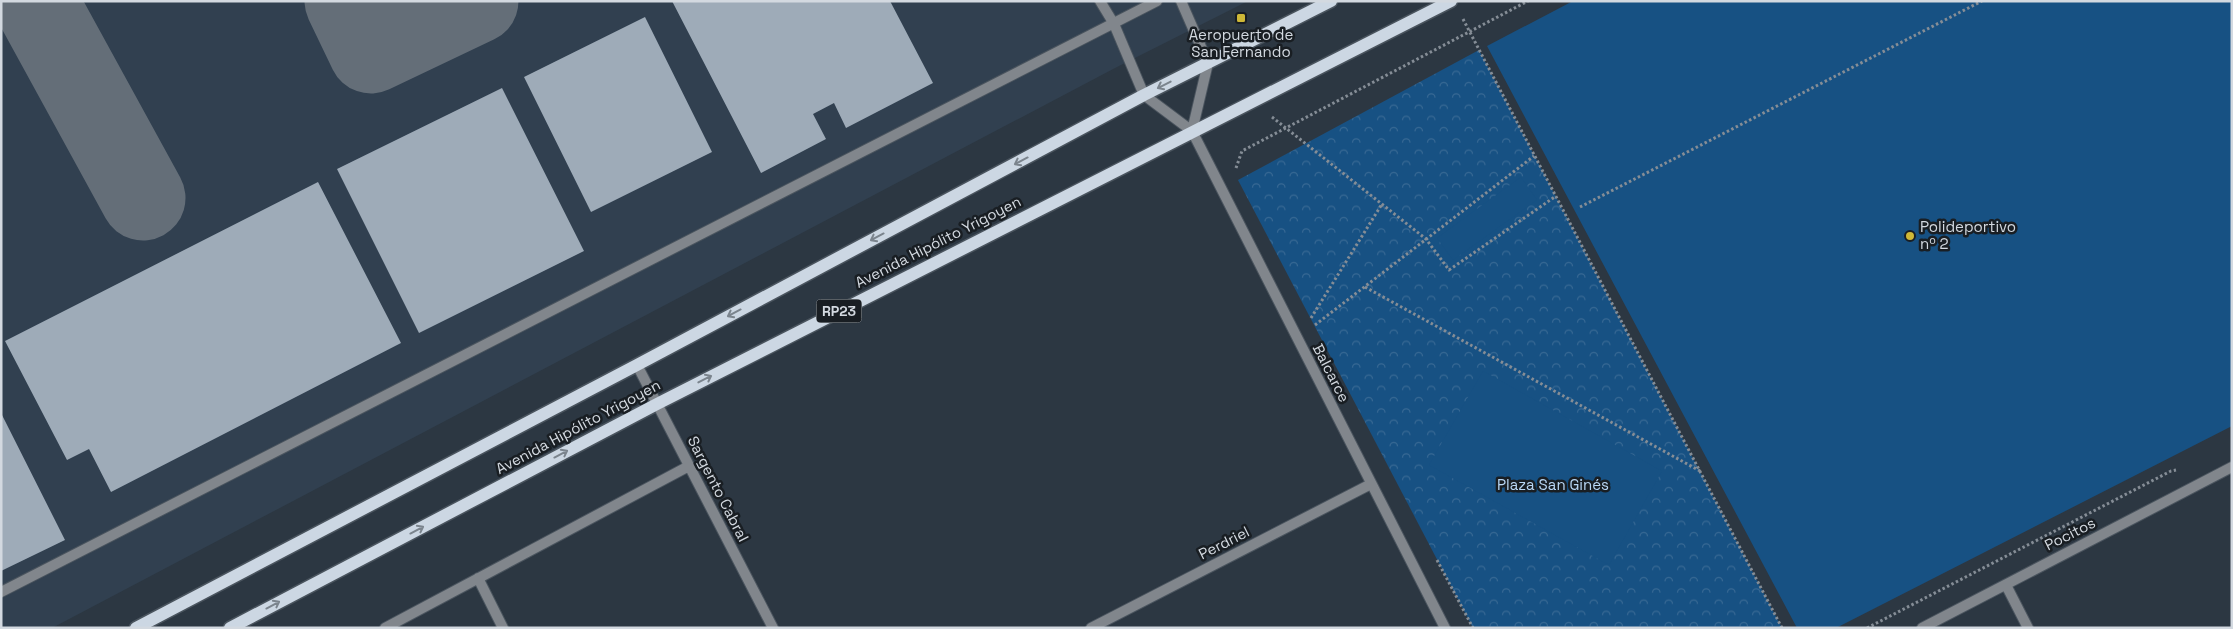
<svg xmlns="http://www.w3.org/2000/svg" width="2233" height="629" viewBox="0 0 2233 629" font-family="'Space Grotesk',sans-serif">
<defs>
<pattern id="park-crowns" width="20" height="18" patternUnits="userSpaceOnUse" patternTransform="scale(1.25)"><rect width="20" height="18" fill="#175183"/><path d="M2 6a3 3 0 1 1 6 0M12 15a3 3 0 1 1 6 0" fill="none" stroke="#386994"/></pattern>
</defs>
<rect width="100%" height="100%" fill="#2c3742"/>
<path fill="#314050" d="M1 1H1248L1115 68 52 628H1Z"/>
<path fill="url(#park-crowns)" d="M1479 50 1782 628H1473L1238 180Z"/>
<path fill="#175183" d="M1573 1H2232V426L1836 628H1797L1487 46Z
M1521 177 1537 200 1453 260 1437 238Z
M1483 371 1662 471 1609 565 1429 465Z"/>
<g fill="none" stroke-linecap="round" stroke-linejoin="round">
<path stroke="#646e78" stroke-width="85" d="M35 1 143 198
M347 1 371 51 476 1"/>
</g>
<path fill="#9eabb8" d="M672 1H890L933 83 846 128 834 103 813 114 826 139 761 173Z
M645 17 712 152 591 212 524 77Z
M502 88 584 251 419 333 337 169Z
M318 182 401 343 111 492 89 449 67 460 5 341Z
M1 413 65 540 1 571Z"/>
<g fill="none" stroke-linecap="round" stroke-linejoin="round">
<g stroke="#4a545e" stroke-width="12">
<path id="service" d="M1100 1 1114 24 1144 95 1192 131 1208 63 1181 1
M1 592 1157 1"/>
</g>
<g stroke="#4a545e" stroke-width="12">
<path id="minor" d="M1192 131 1445 628
M637 365 773 628
M478 578 503 628
M2006 585 2028 628
M385 628 689 466
M1091 628 1371 484
M1922 628 2232 467"/>
</g>
<g stroke="#4a545e" stroke-width="15">
<path id="primary" d="M136 628 637 365 1144 95 1331 1
M230 628 657 404 1451 1"/>
</g>
<path stroke="#858d96" stroke-width="3" stroke-dasharray="2.5 2.5" stroke-linecap="butt" d="M1463 19 1782 628
M1272 117 1426 239 1449 270 1556 196
M1236 168 1242 151 1528 1
M1580 207 1982 1
M1365 287 1700 471
M1311 318 1382 204
M1315 325 1534 156
M1437 560 1473 628
M1867 628 2171 471 2176 470"/>
<use href="#service" stroke="#81868c" stroke-width="10"/>
<use href="#minor" stroke="#81868c" stroke-width="10"/>
<use href="#primary" stroke="#ccd7e3" stroke-width="12"/>
</g>
<defs><path id="oneway-shaft" d="M-6 0H5M1.5-3L5.5 0L1.5 3" fill="none" stroke-width="1.6" stroke-linecap="round" stroke-linejoin="round" transform="scale(1.25)"/></defs>
<g stroke="#7b848d">
<use href="#oneway-shaft" transform="translate(1164 85) rotate(153)"/>
<use href="#oneway-shaft" transform="translate(1021 161) rotate(152)"/>
<use href="#oneway-shaft" transform="translate(877 237) rotate(152)"/>
<use href="#oneway-shaft" transform="translate(734 313) rotate(152)"/>
<use href="#oneway-shaft" transform="translate(705 379) rotate(-27)"/>
<use href="#oneway-shaft" transform="translate(561 454) rotate(-28)"/>
<use href="#oneway-shaft" transform="translate(417 530) rotate(-28)"/>
<use href="#oneway-shaft" transform="translate(273 605) rotate(-28)"/>
</g>
<g fill="#ceb837" stroke="#191e23" stroke-width="2">
<rect x="1236" y="13" width="10" height="10" rx="2.5"/>
<circle cx="1910" cy="236" r="5"/>
</g>
<g text-anchor="middle" stroke-width="5" stroke-linejoin="round" paint-order="stroke">
<rect fill="#191e23" stroke="#9ba1a7" stroke-width="1" x="816.5" y="299.5" width="45" height="23" rx="4"/>
<g font-size="14" font-weight="bold" fill="#d3d9e0">
<text x="839" y="316">RP23</text>
</g>
<g font-size="15" fill="#d3d9e0" stroke="#191e23">
<text x="1241" y="40">Aeropuerto de<tspan x="1241" dy="17">San Fernando</tspan></text>
<text x="1920" y="232" text-anchor="start">Polideportivo<tspan x="1920" dy="17">nº 2</tspan></text>
</g>
<g font-size="15" fill="#d3d9e0" stroke="#191e23">
<text transform="translate(938 242) rotate(-27)" y="5">Avenida Hipólito Yrigoyen</text>
<text transform="translate(1331 373) rotate(63)" y="5">Balcarce</text>
<text transform="translate(578 427) rotate(-28)" y="5">Avenida Hipólito Yrigoyen</text>
<text transform="translate(718 489) rotate(63)" y="5">Sargento Cabral</text>
<text transform="translate(2070 534) rotate(-27)" y="5">Pocitos</text>
<text transform="translate(1224 543) rotate(-27)" y="5">Perdriel</text>
</g>
<g font-size="15" fill="#b9d7f5" stroke="#191e23">
<text x="1553" y="490">Plaza San Ginés</text>
</g>
</g>
<rect width="2233" height="629" fill="none" stroke="#d3d9e0" stroke-width="5"/>
</svg>
